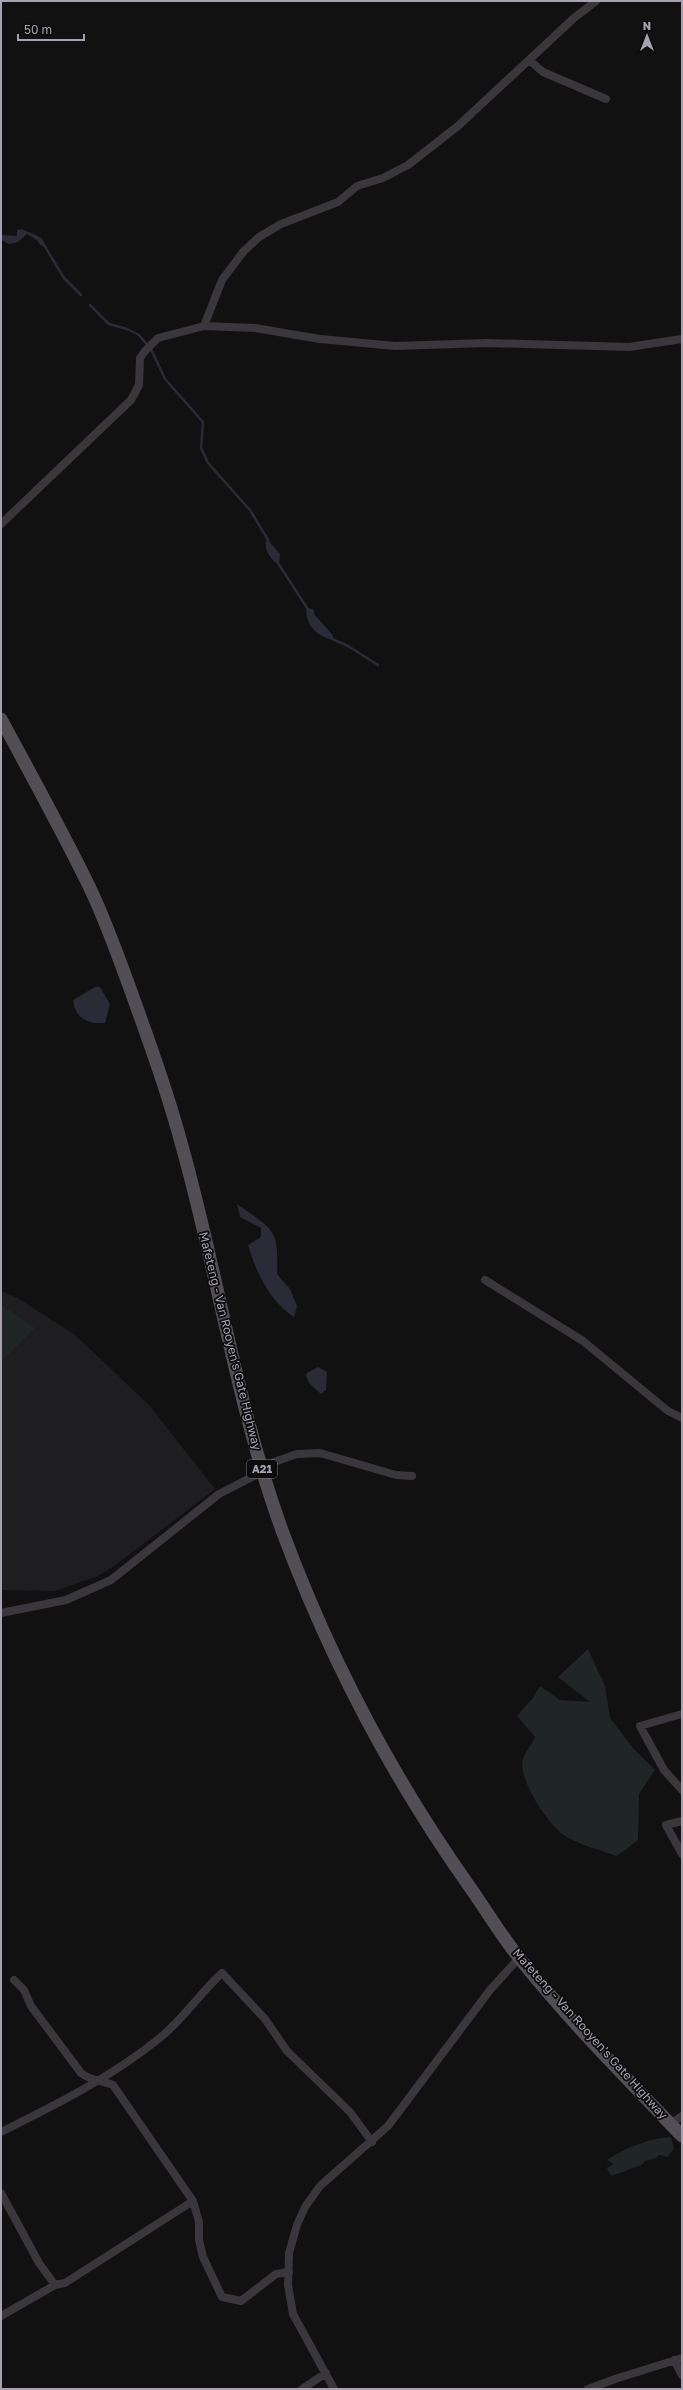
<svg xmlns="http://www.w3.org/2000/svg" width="683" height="2390" viewBox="0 0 683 2390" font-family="'Golos Text',sans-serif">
<rect width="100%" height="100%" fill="#111112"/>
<path fill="#1e1d1f" d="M1 1291 16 1297 74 1334 149 1405 215 1489 113 1567 96 1577 55 1591 1 1590Z"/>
<path fill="#1f2625" d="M1 1305 35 1328 1 1362Z
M588 1649 605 1686 610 1718 633 1748 655 1770 639 1794 638 1840 617 1856C600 1850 583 1846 567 1837 550 1828 517 1779 523 1759 526 1751 532 1744 535 1737L517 1716 532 1699 540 1686 560 1700 590 1702 558 1677Z
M671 2137 674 2149 667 2157 659 2155 656 2158 645 2161 642 2165 611 2176 607 2168 613 2164 607 2160C627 2147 647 2139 671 2137Z"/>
<path fill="#2b2a37" d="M22 229C32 235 43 234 46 247L40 245 38 241 27 234 18 242 9 244 1 240V235L17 236V230Z
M267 539 280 554 279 564C271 561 262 547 267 539Z
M307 607 314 610V614L332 634 334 640C318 638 303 623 307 607Z
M95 987H100L110 1004 105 1023C87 1024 76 1019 73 1000Z
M237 1204C273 1230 279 1227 277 1274L290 1289 297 1306 294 1317C270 1302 256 1272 248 1245L261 1237V1228L240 1217Z
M318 1367 327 1372 326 1390 321 1394 309 1383 306 1376 307 1373Z"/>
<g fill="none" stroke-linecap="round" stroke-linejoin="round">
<path stroke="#2b2a37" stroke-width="2.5" d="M44 245 64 278 81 295
M90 305 109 324 127 329 139 335 152 351 165 379 203 422 201 448 208 463 250 510 268 540
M278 563 309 611
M332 639 348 646 378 665"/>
<path stroke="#39363c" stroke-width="8" d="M529 60 543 72 606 99
M204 326 222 280 243 252 259 237 281 224 338 202 357 186 383 178 408 165 458 126 574 18 596 1
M1 524 131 400 139 385 140 358 145 351 158 338 204 326 255 328 320 339 395 346 486 343 629 347 682 339
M485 1280 583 1341 668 1411 682 1418
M1 1613 66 1600 111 1580 219 1494 262 1472 274 1462 297 1454 320 1453 396 1475 412 1476
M682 1714 640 1726 664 1770 682 1790
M682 1821 666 1825 682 1854
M14 1980 24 1990 31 2006 81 2073C91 2081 101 2080 113 2085L193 2201 199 2222V2240L203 2257 222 2297 241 2301 276 2274 289 2272
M670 2124 682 2116
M1 2132C57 2104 112 2077 161 2037 184 2018 200 1993 222 1973L265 2019 287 2051 350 2112 372 2142
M1 2193 39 2263 55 2285
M1 2316 55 2285 65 2283 193 2201
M674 2360 682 2375
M302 2389 326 2373
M334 2389 293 2314 288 2285 289 2253 297 2225 305 2207 320 2186 388 2126 490 1990 519 1958
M588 2389 615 2379 682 2358"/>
<path stroke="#514e56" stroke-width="13" d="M1 719C30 773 60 827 87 882 105 918 118 956 132 994 150 1044 168 1094 182 1146 218 1274 237 1408 283 1533 331 1662 394 1781 474 1893 489 1915 503 1938 520 1959 570 2021 627 2079 682 2136"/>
</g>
<g text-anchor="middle" stroke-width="3.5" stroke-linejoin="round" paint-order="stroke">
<rect fill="#0c0c0d" stroke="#787580" stroke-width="1" x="247" y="1460" width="30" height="18" rx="3"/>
<g font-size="11" font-weight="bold" fill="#a7a2b2">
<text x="262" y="1473">A21</text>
</g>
<g font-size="12" fill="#a7a2b2" stroke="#0c0c0d">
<text transform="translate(230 1341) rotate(76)" y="4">Mafeteng - Van Rooyen's Gate Highway</text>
<text transform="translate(590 2034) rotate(48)" y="4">Mafeteng - Van Rooyen's Gate Highway</text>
</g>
</g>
<rect width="683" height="2390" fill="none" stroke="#a7a2b2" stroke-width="4"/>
<g transform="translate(647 36)" stroke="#0c0c0d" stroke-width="3" paint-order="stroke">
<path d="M0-3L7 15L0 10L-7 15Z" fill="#a7a2b2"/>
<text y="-6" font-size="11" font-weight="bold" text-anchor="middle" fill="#a7a2b2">N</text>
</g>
<path d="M18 34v6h66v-6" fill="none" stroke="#a7a2b2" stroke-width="2"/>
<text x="24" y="34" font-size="12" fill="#a7a2b2" stroke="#0c0c0d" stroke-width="3" paint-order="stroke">50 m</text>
</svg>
